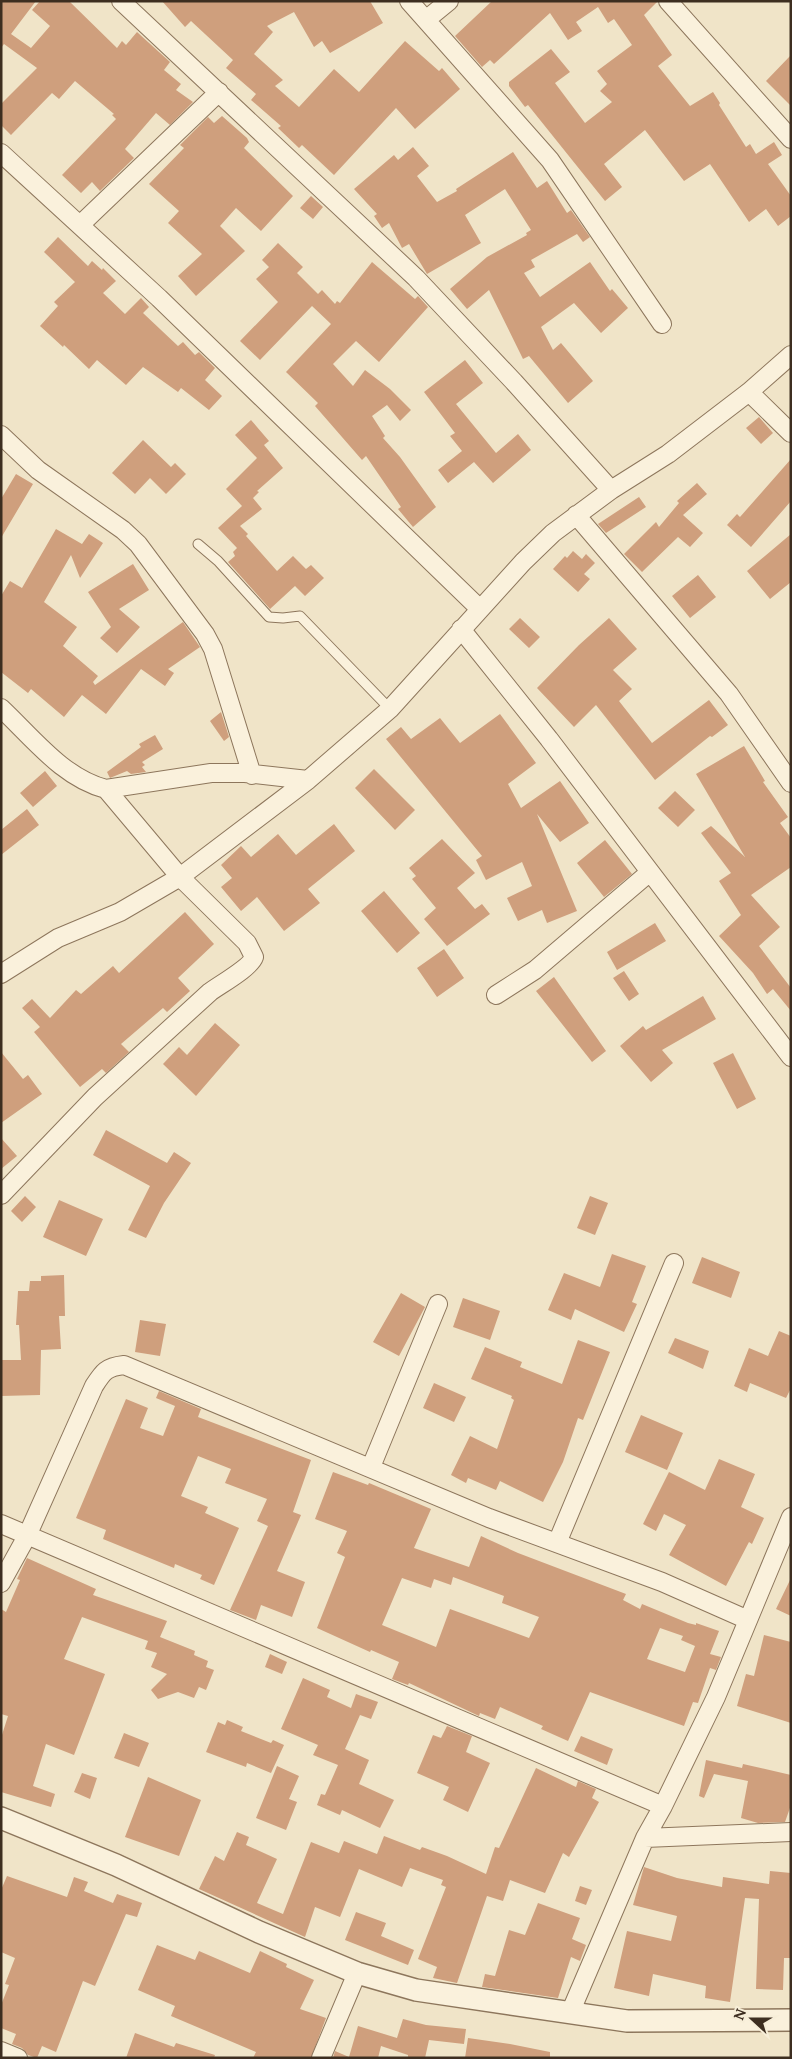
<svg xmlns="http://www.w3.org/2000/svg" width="792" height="2059" viewBox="0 0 792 2059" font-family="Lora,serif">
<rect width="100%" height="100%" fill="#f0e4c8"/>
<path fill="#cf9f7d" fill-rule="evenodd" d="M1 1H36L11 34 31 48 50 26 32 10 40 1H69L117 48 122 41 126 45 137 32 170 62 164 70 181 84 176 90 193 102 170 125 156 113 125 149 134 158 100 191 92 182 81 193 62 175 116 119 112 115 114 114 75 81 59 99 52 93 11 135 1 125V104L37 68 4 44 1 48Z
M162 1H370L383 23 330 53 322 41 314 47 294 12 267 26 273 32 254 54 283 80 275 86 299 107 334 69 359 92 405 41 439 71 442 68 460 89 415 129 396 108 334 175 302 145 299 148 278 128 281 126 251 100 256 94 226 68 233 60 191 21 185 27Z
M492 1H658L644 15 672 55 658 66 690 106 713 92 720 103 719 105 746 147 750 144 756 154 774 142 782 155 768 164 791 196V216L778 226 766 209 749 222 710 164 684 181 645 130 604 164 622 187 605 201 528 105 525 107 509 86V82L551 49 570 72 555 83 585 123 612 102 600 91 607 84 597 71 632 45 614 19 608 23 598 7 576 22 582 31 568 40 550 13 494 64 490 60 482 67 455 36Z
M791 55V106L766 81Z
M222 116 247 138 249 142 244 148 293 196 261 231 236 208 220 226 245 251 196 296 178 276 202 254 168 223 179 211 149 184 184 148 180 145 208 117 214 123Z
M413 147 429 166 417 176 437 202 457 191 456 189 513 152 537 188 547 181 567 213 571 210 590 237 583 242 577 234 531 260 535 267 524 273 540 297 590 262 610 291 612 289 628 308 601 333 574 303 541 327 553 350 561 343 593 381 568 403 529 356 523 359 489 290 467 309 450 289 487 257 527 235 526 233 531 230 505 189 465 215 481 243 427 274 409 244 402 248 389 223 382 228 374 216 377 214 354 189 394 155 398 160Z
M311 196 323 207 313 219 300 208Z
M58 237 88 266 92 261 102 270 103 268 116 281 103 293 125 314 141 298 149 307 143 313 178 346 183 342 195 355 199 352 215 368 205 380 222 396 209 410 181 388 178 392 143 367 126 385 97 360 89 369 64 345 63 347 40 326 58 306 54 302 75 282 44 252Z
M278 243 303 267 297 273 318 294 322 290 335 304 337 301 340 303 372 262 415 299 418 296 428 307 379 362 356 341 333 364 353 386 365 370 390 389 411 410 400 421 387 405 372 416 385 436 383 438 400 457 436 507 413 527 398 509 401 507 366 456 362 460 315 406 318 403 286 372 331 324 312 306 260 360 240 341 278 302 256 279 269 267 262 260Z
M465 360 483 383 456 404 496 453 518 434 531 450 493 483 474 462 448 483 438 470 462 451 450 436 455 433 424 392Z
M759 417 773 433 761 444 746 428Z
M251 420 269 441 264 445 283 468 257 491 259 492 253 498 262 509 240 526 248 534 246 536 277 571 293 556 306 569 311 565 324 578 305 596 295 586 270 609 228 562 235 556 233 552 237 548 218 528 242 506 226 489 257 458 235 435Z
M143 440 171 467 175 463 186 474 166 494 150 478 135 494 112 473Z
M791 459V501L751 547 727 525 737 514 740 517Z
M16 474 33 484 1 538V499Z
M697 483 707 494 683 515 703 533 690 547 678 537 642 572 624 554 656 522 659 527 679 503 677 501Z
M639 497 646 507 606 533 598 524Z
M56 529 82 544 89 534 103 543 80 578 71 555 44 602 77 627 63 646 98 676 93 682 95 685 183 622 200 647 168 669 174 673 165 686 141 669 106 714 82 695 64 717 31 689 28 693 1 672V596L10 581 22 588Z
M791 534V582L770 599 747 571Z
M573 551 582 559 586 554 595 563 584 574 590 579 578 592 553 569 565 556 567 558Z
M133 564 149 590 119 609 140 627 117 653 100 638 111 627 88 592Z
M698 575 716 597 690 618 672 596Z
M520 618 540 637 529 648 509 629Z
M609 618 637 649 613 670 632 689 619 701 652 743 709 700 728 725 712 737 710 736 655 780 596 705 574 727 537 688 579 645Z
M221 712 229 737 224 741 210 721Z
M500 714 536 763 508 784 521 808 560 781 589 823 560 842 537 814 577 911 547 923 542 910 518 921 507 898 532 886 522 862 486 880 476 860 482 856 386 739 401 727 411 739 440 718 460 743Z
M155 735 163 749 142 762 145 765 142 767 146 772 131 774 127 771 110 778 107 772 141 747 139 744Z
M744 746 765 781 763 782 788 817 780 823 791 838V867L751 895 780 927 759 946 791 988V1011L773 989 767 994 753 973 719 936 741 915 719 881 731 873 701 833 711 826 745 857 696 774Z
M374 769 415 810 395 830 355 788Z
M45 771 57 786 33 807 20 793Z
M675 791 695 810 678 827 658 808Z
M27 809 39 825 1 855V830Z
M334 824 355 851 308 889 320 903 284 931 257 897 241 911 221 887 232 878 221 865 241 846 251 857 278 834 296 855Z
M442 839 475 873 457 888 475 909 482 904 490 914 447 946 424 919 436 908 412 879 416 876 409 868Z
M605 840 632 874 604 897 577 863Z
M384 891 420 933 397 953 361 911Z
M185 912 214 944 178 978 190 991 167 1012 163 1008 121 1044 129 1052 106 1073 102 1069 80 1087 34 1032 40 1027 22 1008 32 999 50 1018 76 990 81 994 113 966 119 973Z
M655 923 666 941 617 970 607 952Z
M444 949 464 978 437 997 417 968Z
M624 971 639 994 629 1001 613 978Z
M554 977 606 1051 592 1062 536 991Z
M703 996 716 1019 662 1050 673 1063 651 1082 620 1046 643 1026 646 1030Z
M215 1023 240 1045 196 1096 163 1064 179 1047 187 1055Z
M1 1052 23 1079 28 1075 42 1094 1 1123Z
M733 1053 756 1099 737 1109 713 1063Z
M106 1130 167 1163 174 1152 191 1163 164 1203 146 1238 128 1230 150 1186 93 1155Z
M1 1138 17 1156 1 1169Z
M25 1196 36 1207 22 1222 11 1211Z
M590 1196 608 1203 595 1235 577 1228Z
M59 1200 103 1219 86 1256 43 1237Z
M612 1254 646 1266 632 1302 637 1304 624 1332 575 1309 571 1320 548 1310 564 1273 600 1287Z
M702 1257 740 1272 731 1298 692 1283Z
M64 1275 65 1316H59L61 1349 41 1350 40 1395 1 1396V1360H21L19 1325H16L18 1291H29L30 1281H41V1276Z
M401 1293 425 1307 399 1356 373 1342Z
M463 1298 500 1311 490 1340 453 1327Z
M140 1320 166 1324 160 1356 135 1352Z
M779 1331 791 1336V1388L786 1398 750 1383 747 1392 734 1386 749 1348 768 1356Z
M675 1338 709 1351 703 1369 668 1353Z
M578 1340 610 1352 583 1420 578 1418 563 1462 543 1502 500 1481 496 1490 468 1478 466 1483 451 1475 470 1436 497 1449 514 1400 511 1398 512 1396 471 1379 485 1347 522 1362 520 1367 562 1384Z
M434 1383 466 1397 454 1422 423 1408Z
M159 1391 201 1409 198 1417 311 1460 293 1512 301 1515 277 1571 305 1582 292 1617 261 1605 256 1620 230 1610 268 1526 257 1521 267 1499 225 1483 231 1469 198 1456 181 1496 208 1507 205 1513 239 1528 214 1585 200 1579 202 1575 187 1569 175 1564 174 1568 103 1539 106 1530 76 1518 126 1399 148 1408 140 1428 163 1436 175 1406 156 1398Z
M641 1415 683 1433 667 1470 625 1452Z
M719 1459 755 1474 741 1507 764 1518 752 1544 749 1542 726 1586 669 1555 686 1525 664 1514 656 1531 643 1524 669 1472 705 1490Z
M333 1472 368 1485 369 1483 431 1509 414 1548 469 1567 481 1536 518 1553 626 1594 623 1600 640 1609 642 1604 688 1623 696 1625V1623L719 1631 710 1654 721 1657 716 1670 710 1668 698 1703 693 1702 684 1726 590 1692 568 1741 541 1729 543 1726 500 1707 495 1719 480 1713 479 1716 409 1683 408 1685 392 1679 399 1662 371 1650 370 1652 317 1628 345 1557 337 1553 347 1531 315 1519ZM453 1577 504 1596 502 1603 539 1617 529 1638 450 1609 436 1647 382 1625 402 1578 431 1588 434 1579 451 1585ZM660 1628 683 1636 681 1640 695 1646 685 1672 647 1659Z
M27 1558 96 1589 93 1595 167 1621 160 1637 195 1651 194 1655 208 1661 206 1667 214 1670 206 1690 199 1687 194 1698 178 1692 158 1699 151 1690 167 1674 151 1667 157 1653 145 1649 148 1641 82 1617 64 1659 105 1674 74 1755 46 1744 33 1786 55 1794 51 1807 1 1792V1738L8 1716 1 1714V1609L6 1612 20 1580 17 1579Z
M791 1578V1616L776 1609Z
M764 1635 791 1642V1723L737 1706 746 1674 754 1676Z
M270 1654 287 1662 282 1674 265 1667Z
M303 1678 330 1690 327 1697 351 1708 356 1694 378 1702 371 1719 360 1715 345 1749 369 1760 359 1784 394 1800 380 1828 342 1810 340 1815 317 1805 321 1794 325 1795 338 1765 313 1755 318 1745 281 1729Z
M227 1720 243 1727 241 1731 271 1743 273 1740 284 1745 271 1773 247 1763 246 1767 206 1752 218 1722 225 1725Z
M447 1726 472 1736 466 1752 490 1763 468 1812 443 1800 449 1787 417 1773 433 1735 441 1738Z
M124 1733 149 1743 139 1767 114 1758Z
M581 1736 613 1749 607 1765 574 1751Z
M706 1760 742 1768 743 1764 791 1775V1805L785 1822 758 1823 741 1818 748 1781 714 1774 704 1798 699 1796Z
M277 1766 299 1776 289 1799 297 1802 286 1830 256 1818Z
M536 1768 576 1787 578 1781 596 1789 592 1798 599 1802 569 1857 563 1853 545 1893 510 1880 503 1901 487 1896 457 1983 433 1978 437 1967 418 1959 446 1887 441 1885 443 1880 410 1868 402 1887 359 1869 340 1917 315 1907 305 1937 199 1889 215 1856 224 1861 237 1832 249 1837 246 1845 277 1859 257 1903 283 1914 311 1842 339 1853 344 1841 377 1854 384 1836 420 1850 422 1847 447 1856 486 1874 495 1847 499 1848Z
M82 1773 97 1778 90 1799 74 1792Z
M148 1777 201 1800 179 1856 125 1837Z
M644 1867 677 1878 722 1887 723 1877 769 1884 770 1871 791 1873V1958H784L783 1990 756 1989 759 1899 745 1898 730 2002 705 1998 706 1986 653 1974 649 1996 614 1988 627 1931 671 1941 677 1916 633 1905Z
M7 1876 67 1897 74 1877 88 1882 84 1891 113 1903 117 1894 142 1903 137 1917 126 1914 95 1986 83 1981 56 2052 42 2046 37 2058 28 2055 22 2048 12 2044 16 2034 1 2028V2005L9 1985 5 1984 15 1958 1 1952V1890Z
M580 1886 592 1890 586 1905 575 1901Z
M538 1903 580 1918 572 1939 586 1945 580 1961 571 1957 558 1998 482 1987 485 1974 495 1976 509 1930 525 1935Z
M356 1912 386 1923 381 1936 414 1950 408 1965 345 1940Z
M157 1945 195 1960 199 1951 250 1973 260 1951 287 1964 286 1967 314 1980 300 2009 326 2018 311 2058H253L256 2052 171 2016 175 2006 138 1990Z
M403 2019 426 2025 466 2029 464 2044 429 2040 425 2058H408V2055L381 2046 378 2058H333L335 2051 349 2057 358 2026 397 2038Z
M135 2033 174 2047 176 2043 215 2055 214 2058H126Z
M468 2038 510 2044 550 2052V2058H465Z"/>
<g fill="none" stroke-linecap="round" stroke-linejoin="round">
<g stroke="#8d765c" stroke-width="11">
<path id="service" d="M198 544 218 561 269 617 283 618 300 616 390 709"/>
</g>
<g stroke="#8d765c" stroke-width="20">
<path id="minor" d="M121 1 416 278 514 382 611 490
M409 1 550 160 662 324
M668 1 791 139
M427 19 449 1
M1 153 159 298 480 609
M80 225 219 92
M749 392 791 433
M1 435 38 470 123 530 138 544 205 634 213 649 252 775
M576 515 729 694 791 783
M461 629 549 739 791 1057
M1 708C33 738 63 778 106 789L211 773H245L308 780
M1 974 58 938 120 912 180 877 308 780 390 709 523 562 553 533 611 490 668 454 749 392 791 355
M496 995 535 970 650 872
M1 1195 95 1097 210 992C221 984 251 967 254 957L247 943 180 877 106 789
M371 1467 438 1304
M1 1524 663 1806
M557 1543 674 1263
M1 1583 27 1536 94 1386C103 1372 106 1367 124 1365L489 1518 662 1582 748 1620
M645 1838 791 1832
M570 2013 645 1838 663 1806 716 1697 791 1517
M1 2051 18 2058
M321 2058 357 1973"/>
</g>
<g stroke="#8d765c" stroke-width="24">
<path id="tertiary" d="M1 1818 116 1865 259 1932 357 1973 416 1990 627 2021 791 2020"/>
</g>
<use href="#service" stroke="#faf1dc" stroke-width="9"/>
<use href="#minor" stroke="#faf1dc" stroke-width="18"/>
<use href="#tertiary" stroke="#faf1dc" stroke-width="21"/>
</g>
<rect width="792" height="2059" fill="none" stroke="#3d2e20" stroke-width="5"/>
<g transform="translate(752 2019) rotate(291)" stroke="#f7eed8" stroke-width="4" paint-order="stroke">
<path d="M0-4L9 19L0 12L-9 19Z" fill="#3d2e20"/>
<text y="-8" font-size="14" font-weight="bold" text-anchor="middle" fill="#3d2e20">N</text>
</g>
</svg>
